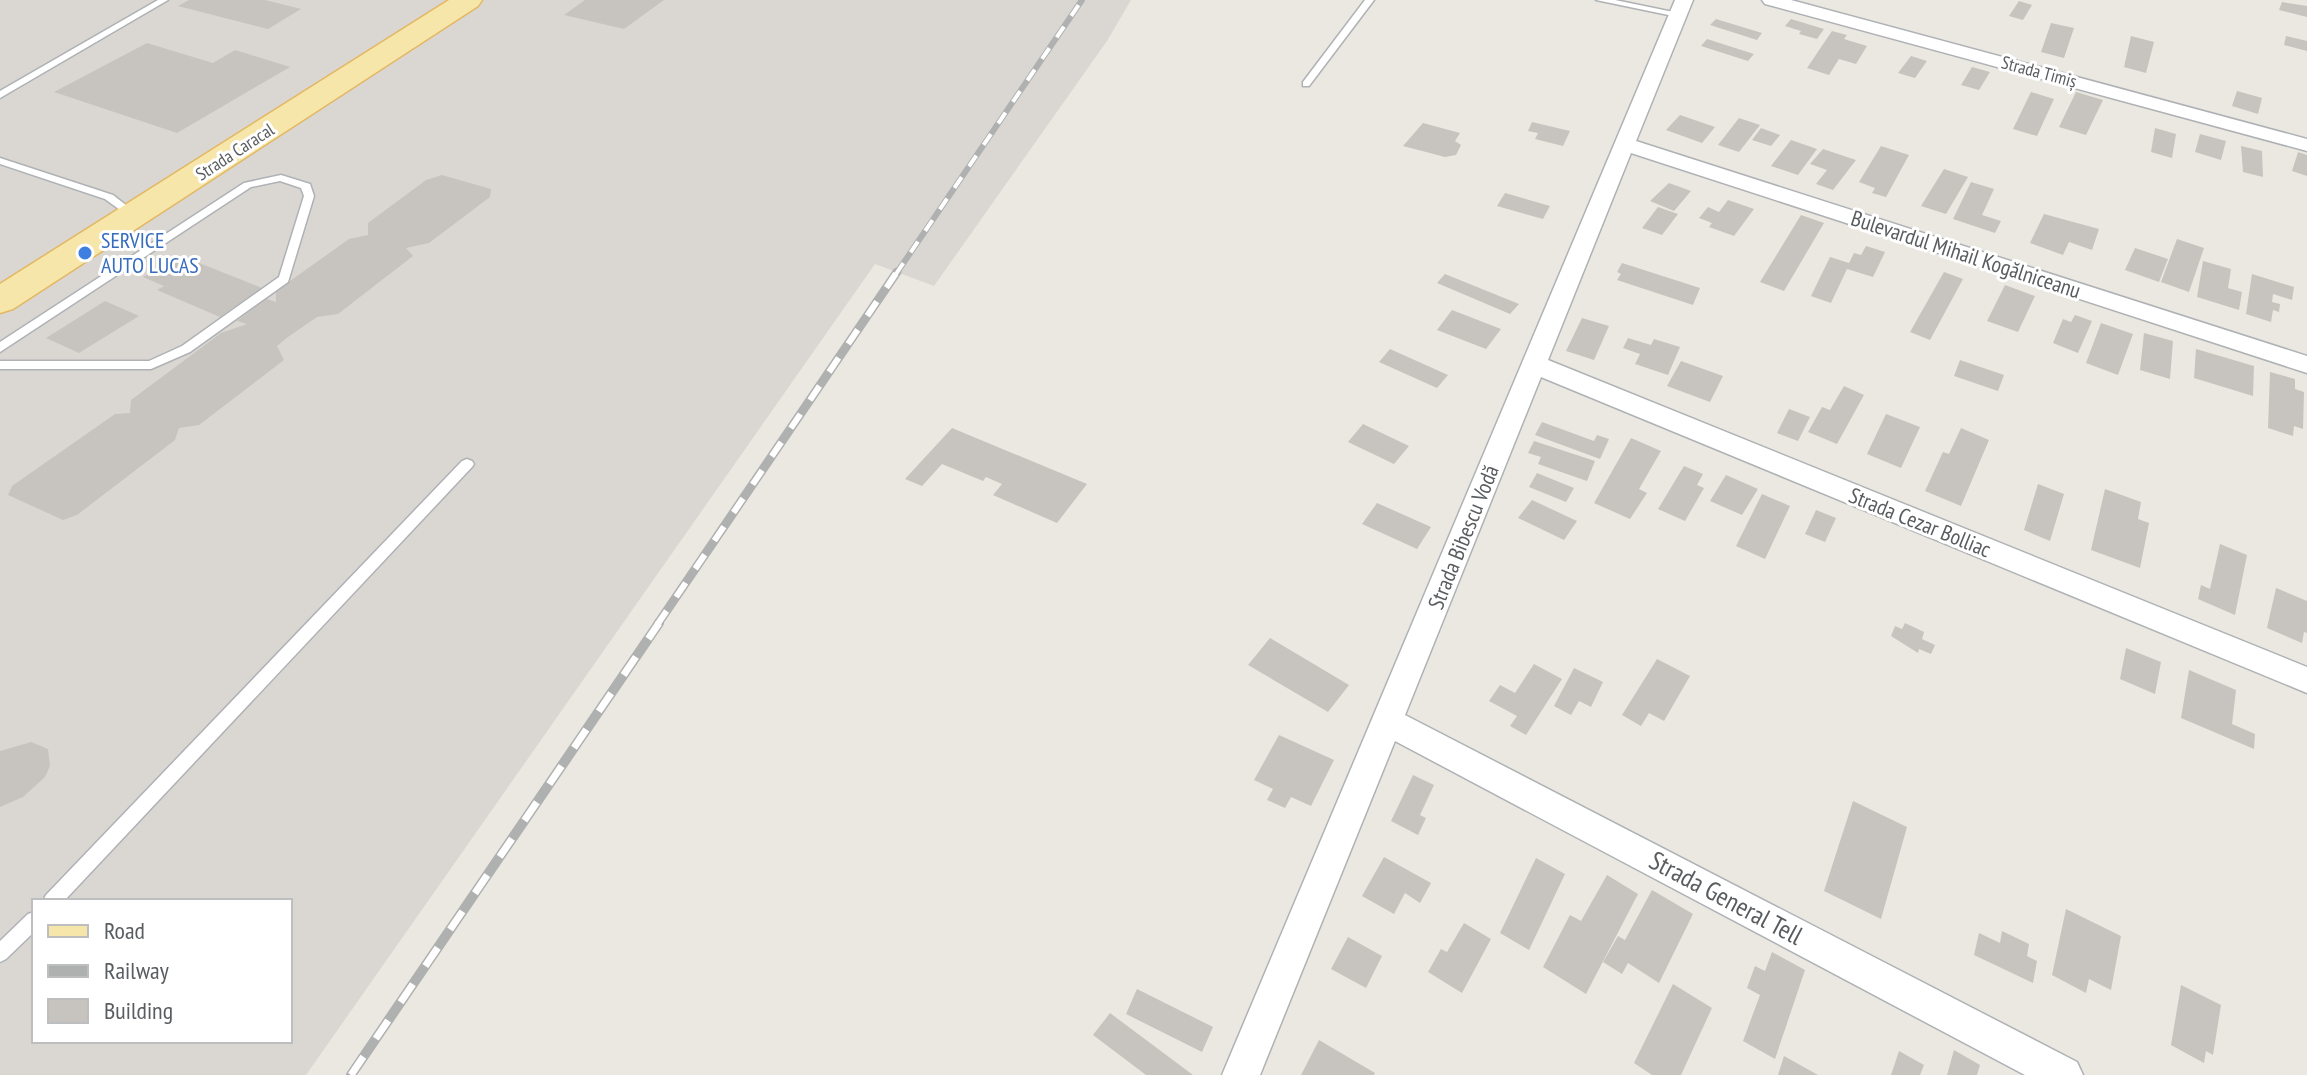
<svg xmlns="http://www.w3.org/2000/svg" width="2307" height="1075" viewBox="0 0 2307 1075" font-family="'PT Sans Narrow',sans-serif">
<rect width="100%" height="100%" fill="#ebe8e1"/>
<path fill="#dad7d3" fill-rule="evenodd" d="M0 0H1131L1107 41 934 286 875 264 306 1075H0ZM34 901H290V1041H34Z"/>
<path fill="#c7c3be" d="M189 0H265L301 9 268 29 178 6Z
M585 0H664L624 29 564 15Z
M2019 1 2032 5 2023 20 2009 16Z
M2282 2 2307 6V17L2279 10Z
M1716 19 1762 33 1757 40 1710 25Z
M1791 19 1824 29 1817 39 1799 34 1801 31 1785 26Z
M2051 23 2074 28 2064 58 2041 52Z
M1832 31 1847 35 1844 39 1867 46 1856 64 1839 59 1829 75 1807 68Z
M2131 36 2154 42 2146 73 2124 67Z
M2286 36 2307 41V51L2284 45Z
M1707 39 1754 54 1748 61 1701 46Z
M147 43 213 63 235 50 290 67 177 133 54 92Z
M1911 56 1927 61 1915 78 1898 73Z
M1972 67 1990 72 1979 90 1961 85Z
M2237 91 2262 98 2258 114 2232 106Z
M2031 92 2054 99 2037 136 2013 129Z
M2076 92 2103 100 2086 135 2059 127Z
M1680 115 1715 127 1702 143 1666 130Z
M1739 118 1760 125 1739 152 1718 145Z
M1532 122 1570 131 1563 146 1535 139 1538 133 1528 131Z
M1423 123 1460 133 1455 141 1461 145 1456 155 1445 157 1403 146Z
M1761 128 1780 135 1771 146 1752 140Z
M2155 128 2176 134 2172 158 2151 152Z
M2200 134 2226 141 2221 160 2195 152Z
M1791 140 1817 149 1798 175 1771 166Z
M1881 146 1909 155 1886 197 1872 193 1875 188 1859 182Z
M2241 146 2262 151 2263 177 2243 172Z
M1823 149 1856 160 1833 190 1816 184 1827 170 1810 164Z
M2298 152 2307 155V176L2292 171Z
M1944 169 1968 177 1946 214 1921 206Z
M442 175 491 189 490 197 429 243 406 248 413 256 338 314 317 317 288 337 277 346 284 360 199 425 179 428 175 440 77 515 63 520 8 495 12 486 115 414 130 413 131 400 221 333 247 324 237 321 267 299 276 302V291L349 239 368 235V223L426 180Z
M1971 182 1994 189 1982 215 2001 221 1995 233 1953 219Z
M1669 183 1691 191 1674 211 1650 201Z
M1505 193 1550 206 1543 219 1497 206Z
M1728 200 1754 209 1734 236 1709 227 1712 223 1699 218 1708 207 1719 212Z
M1658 207 1678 214 1662 235 1642 228Z
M2044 214 2099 229 2092 250 2069 242 2063 255 2030 243Z
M1801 215 1824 223 1784 291 1760 282Z
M2177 239 2204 248 2189 292 2161 282Z
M1866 246 1885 252 1873 277 1847 269 1831 303 1811 296 1830 257 1849 263 1854 253 1861 255Z
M2135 248 2168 259 2159 282 2125 270Z
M179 255 262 288 220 317 157 290 164 286 143 277Z
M2203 261 2231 269 2228 288 2242 292 2239 310 2197 297Z
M1622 263 1700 288 1693 305 1617 280 1621 274 1617 272Z
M1944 272 1963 279 1930 340 1910 332Z
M1445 274 1519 304 1510 314 1437 283Z
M2252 274 2294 287 2292 300 2273 294 2272 302 2280 304 2279 312 2273 310 2271 322 2246 314Z
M2005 285 2035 296 2018 332 1987 321Z
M105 301 139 316 79 353 46 338Z
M1452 310 1501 329 1486 349 1437 330Z
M2075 315 2092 321 2078 353 2053 343 2063 319 2071 322Z
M1582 318 1609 326 1594 360 1566 351Z
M2101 323 2133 334 2118 375 2086 363Z
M2144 333 2173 341 2170 379 2140 370Z
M1628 338 1651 345 1654 339 1680 347 1668 375 1635 364 1640 354 1623 348Z
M1390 349 1448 375 1437 388 1379 362Z
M2196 349 2254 366 2253 396 2194 378Z
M1960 360 2004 375 1998 391 1954 376Z
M1681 361 1723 376 1710 402 1667 386Z
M2270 372 2295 379V389L2304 392 2303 429 2294 426 2293 436 2268 428Z
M1844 386 1864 395 1837 444 1808 432 1822 407 1830 410Z
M1789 409 1810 417 1798 441 1777 433Z
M1886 414 1920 427 1901 468 1867 454Z
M1542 422 1594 441 1597 435 1609 439 1600 459 1535 435Z
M1363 424 1409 446 1394 464 1348 442Z
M952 428 1087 484 1057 523 993 495 1002 484 986 477 983 481 942 464 922 486 905 479Z
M1961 428 1989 440 1961 506 1925 491 1943 452 1949 454Z
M1631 438 1661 451 1639 489 1647 493 1630 519 1594 503Z
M1534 441 1595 461 1587 481 1538 464 1541 457 1528 453Z
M1684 466 1703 474 1697 485 1704 488 1685 521 1658 509Z
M1537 473 1574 488 1566 502 1529 487Z
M1726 475 1758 489 1742 515 1710 501Z
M2038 484 2064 494 2050 541 2024 530Z
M2105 489 2141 502 2138 519 2149 523 2140 568 2091 550Z
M1762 494 1790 506 1765 559 1736 546Z
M1532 500 1577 521 1564 540 1518 518Z
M1377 503 1431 527 1417 549 1362 524Z
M1816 510 1836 518 1825 542 1805 534Z
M2220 544 2247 555 2235 615 2198 599 2201 585 2210 589Z
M2276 588 2307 601V633L2304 632 2302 643 2267 628Z
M1905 623 1924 632 1922 639 1935 645 1931 654 1919 649 1918 653 1891 636 1895 626 1902 629Z
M1270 638 1349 685 1328 712 1248 665Z
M2126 648 2161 662 2155 694 2120 679Z
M1657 659 1690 676 1664 721 1649 713 1641 726 1622 715Z
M1534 664 1562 679 1526 735 1510 726 1517 716 1489 701 1500 685 1515 693Z
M1574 668 1603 682 1591 707 1579 701 1571 715 1554 706Z
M2189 670 2236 690 2232 724 2255 734 2254 749 2181 718Z
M1279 735 1334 760 1311 806 1291 797 1285 808 1267 800 1273 789 1254 780Z
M31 742 48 749 50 766 45 777 23 797 0 807V751Z
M1413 775 1434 785 1420 815 1426 818 1418 835 1391 821Z
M1853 801 1907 827 1881 919 1824 891Z
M1384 857 1431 883 1420 903 1405 893 1394 914 1362 896Z
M1536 858 1565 874 1529 950 1500 933Z
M1607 875 1638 894 1586 994 1543 967 1570 915 1581 921Z
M1652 890 1693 914 1659 983 1628 963 1622 974 1603 962 1618 936 1625 940Z
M2066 909 2121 936 2111 990 2089 979 2086 993 2052 975Z
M1464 923 1491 939 1462 993 1428 972 1441 949 1447 952Z
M2002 931 2029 944 2027 956 2037 961 2033 983 1974 955 1979 933 2000 943Z
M1348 937 1382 956 1366 988 1331 969Z
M1772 952 1805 970 1775 1059 1743 1041 1760 995 1747 988 1755 966 1765 971Z
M1673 984 1712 1008 1681 1075H1652L1634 1063Z
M2181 985 2221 1005 2213 1055 2206 1051 2204 1063 2171 1045Z
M1137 989 1213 1027 1202 1052 1126 1014Z
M1110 1013 1193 1075H1146L1093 1035Z
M1319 1040 1375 1073 1374 1075H1301Z
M1954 1050 1980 1065 1977 1075H1947Z
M1899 1051 1924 1065 1920 1075H1891Z
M1784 1056 1818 1075H1778Z"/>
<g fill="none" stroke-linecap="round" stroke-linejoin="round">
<g stroke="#afb2b5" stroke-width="3">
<path id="service" d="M158 0H168L0 98V91Z
M1365 0H1374L1309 86H1303V82Z
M1596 0H1615L1683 14 1678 17Z
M0 158 113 195 140 216 135 219 131 218 105 199 0 164Z
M281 175 310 184 314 196 288 282 190 352 151 369H0V361H149L182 346 279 277 304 196 301 188 280 181 251 187 0 352V342L244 183Z
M467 459 472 461 474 464 472 467 64 901H43L46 895 462 461Z
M34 912V932L6 959 0 962V941L28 914Z"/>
</g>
<g stroke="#afb2b5" stroke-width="3">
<path id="minor" d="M1675 0H1693L1636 141 2307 356V373L1631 153 1548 360 2307 667V693L1541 377 1405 715 2077 1062 2083 1075H2025L1395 741 1260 1075H1222Z
M1762 0H1791L2307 139V151L1765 4Z"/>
</g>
<g stroke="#e3b762" stroke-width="3">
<path id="primary" d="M449 0H482L478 6 13 309 0 313V284Z"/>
</g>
<use href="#service" fill="#fff" fill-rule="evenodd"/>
<use href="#minor" fill="#fff" fill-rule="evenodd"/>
<use href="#primary" fill="#f7e6aa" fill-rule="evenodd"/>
<g stroke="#afb0b0" stroke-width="6">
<path id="rail-far2" d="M896 274 1082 0"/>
</g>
<g stroke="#afb0b0" stroke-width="9">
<path id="rail-far1" d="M657 625 897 272"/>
</g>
<g stroke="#afb0b0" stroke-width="10">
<path id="rail" d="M351 1075 659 623"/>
</g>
<use href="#rail-far2" stroke="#fff" stroke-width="4" stroke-dasharray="13" stroke-linecap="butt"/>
<use href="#rail-far1" stroke="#fff" stroke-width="6" stroke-dasharray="17" stroke-linecap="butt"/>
<use href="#rail" stroke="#fff" stroke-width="7" stroke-dasharray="22" stroke-linecap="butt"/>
</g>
<circle fill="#3f7fe0" stroke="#fff" stroke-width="3" cx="85" cy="253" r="8"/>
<g text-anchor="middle" stroke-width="6" stroke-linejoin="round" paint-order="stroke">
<g font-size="18" fill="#5a5d60" stroke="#fff">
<text transform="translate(2039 72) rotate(15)" y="6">Strada Timiș</text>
<text transform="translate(235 152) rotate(-33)" y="6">Strada Caracal</text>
</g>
<g font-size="22" fill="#366cbe" stroke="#fff" text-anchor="start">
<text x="101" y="248">SERVICE<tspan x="101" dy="25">AUTO LUCAS</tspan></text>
</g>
<g font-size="22" fill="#5a5d60" stroke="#fff">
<text transform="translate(1966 254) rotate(18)" y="8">Bulevardul Mihail Kogălniceanu</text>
<text transform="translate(1920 522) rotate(22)" y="8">Strada Cezar Bolliac</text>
<text transform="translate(1463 537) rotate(-68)" y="8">Strada Bibescu Vodă</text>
</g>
<g font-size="26" fill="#5a5d60" stroke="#fff">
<text transform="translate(1726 898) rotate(28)" y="9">Strada General Tell</text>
</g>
</g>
<rect x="32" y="899" width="260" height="144" fill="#ffffff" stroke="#bdbebf" stroke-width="2"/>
<rect x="48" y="925" width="40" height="12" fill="#f7e6aa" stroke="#bdbebf" stroke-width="2"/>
<text x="104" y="939" font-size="24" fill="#5a5d60">Road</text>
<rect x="48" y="965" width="40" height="12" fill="#afb0b0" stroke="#bdbebf" stroke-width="2"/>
<text x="104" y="979" font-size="24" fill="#5a5d60">Railway</text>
<rect x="48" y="999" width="40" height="24" fill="#c7c3be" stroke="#bdbebf" stroke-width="2"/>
<text x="104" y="1019" font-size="24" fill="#5a5d60">Building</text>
</svg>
